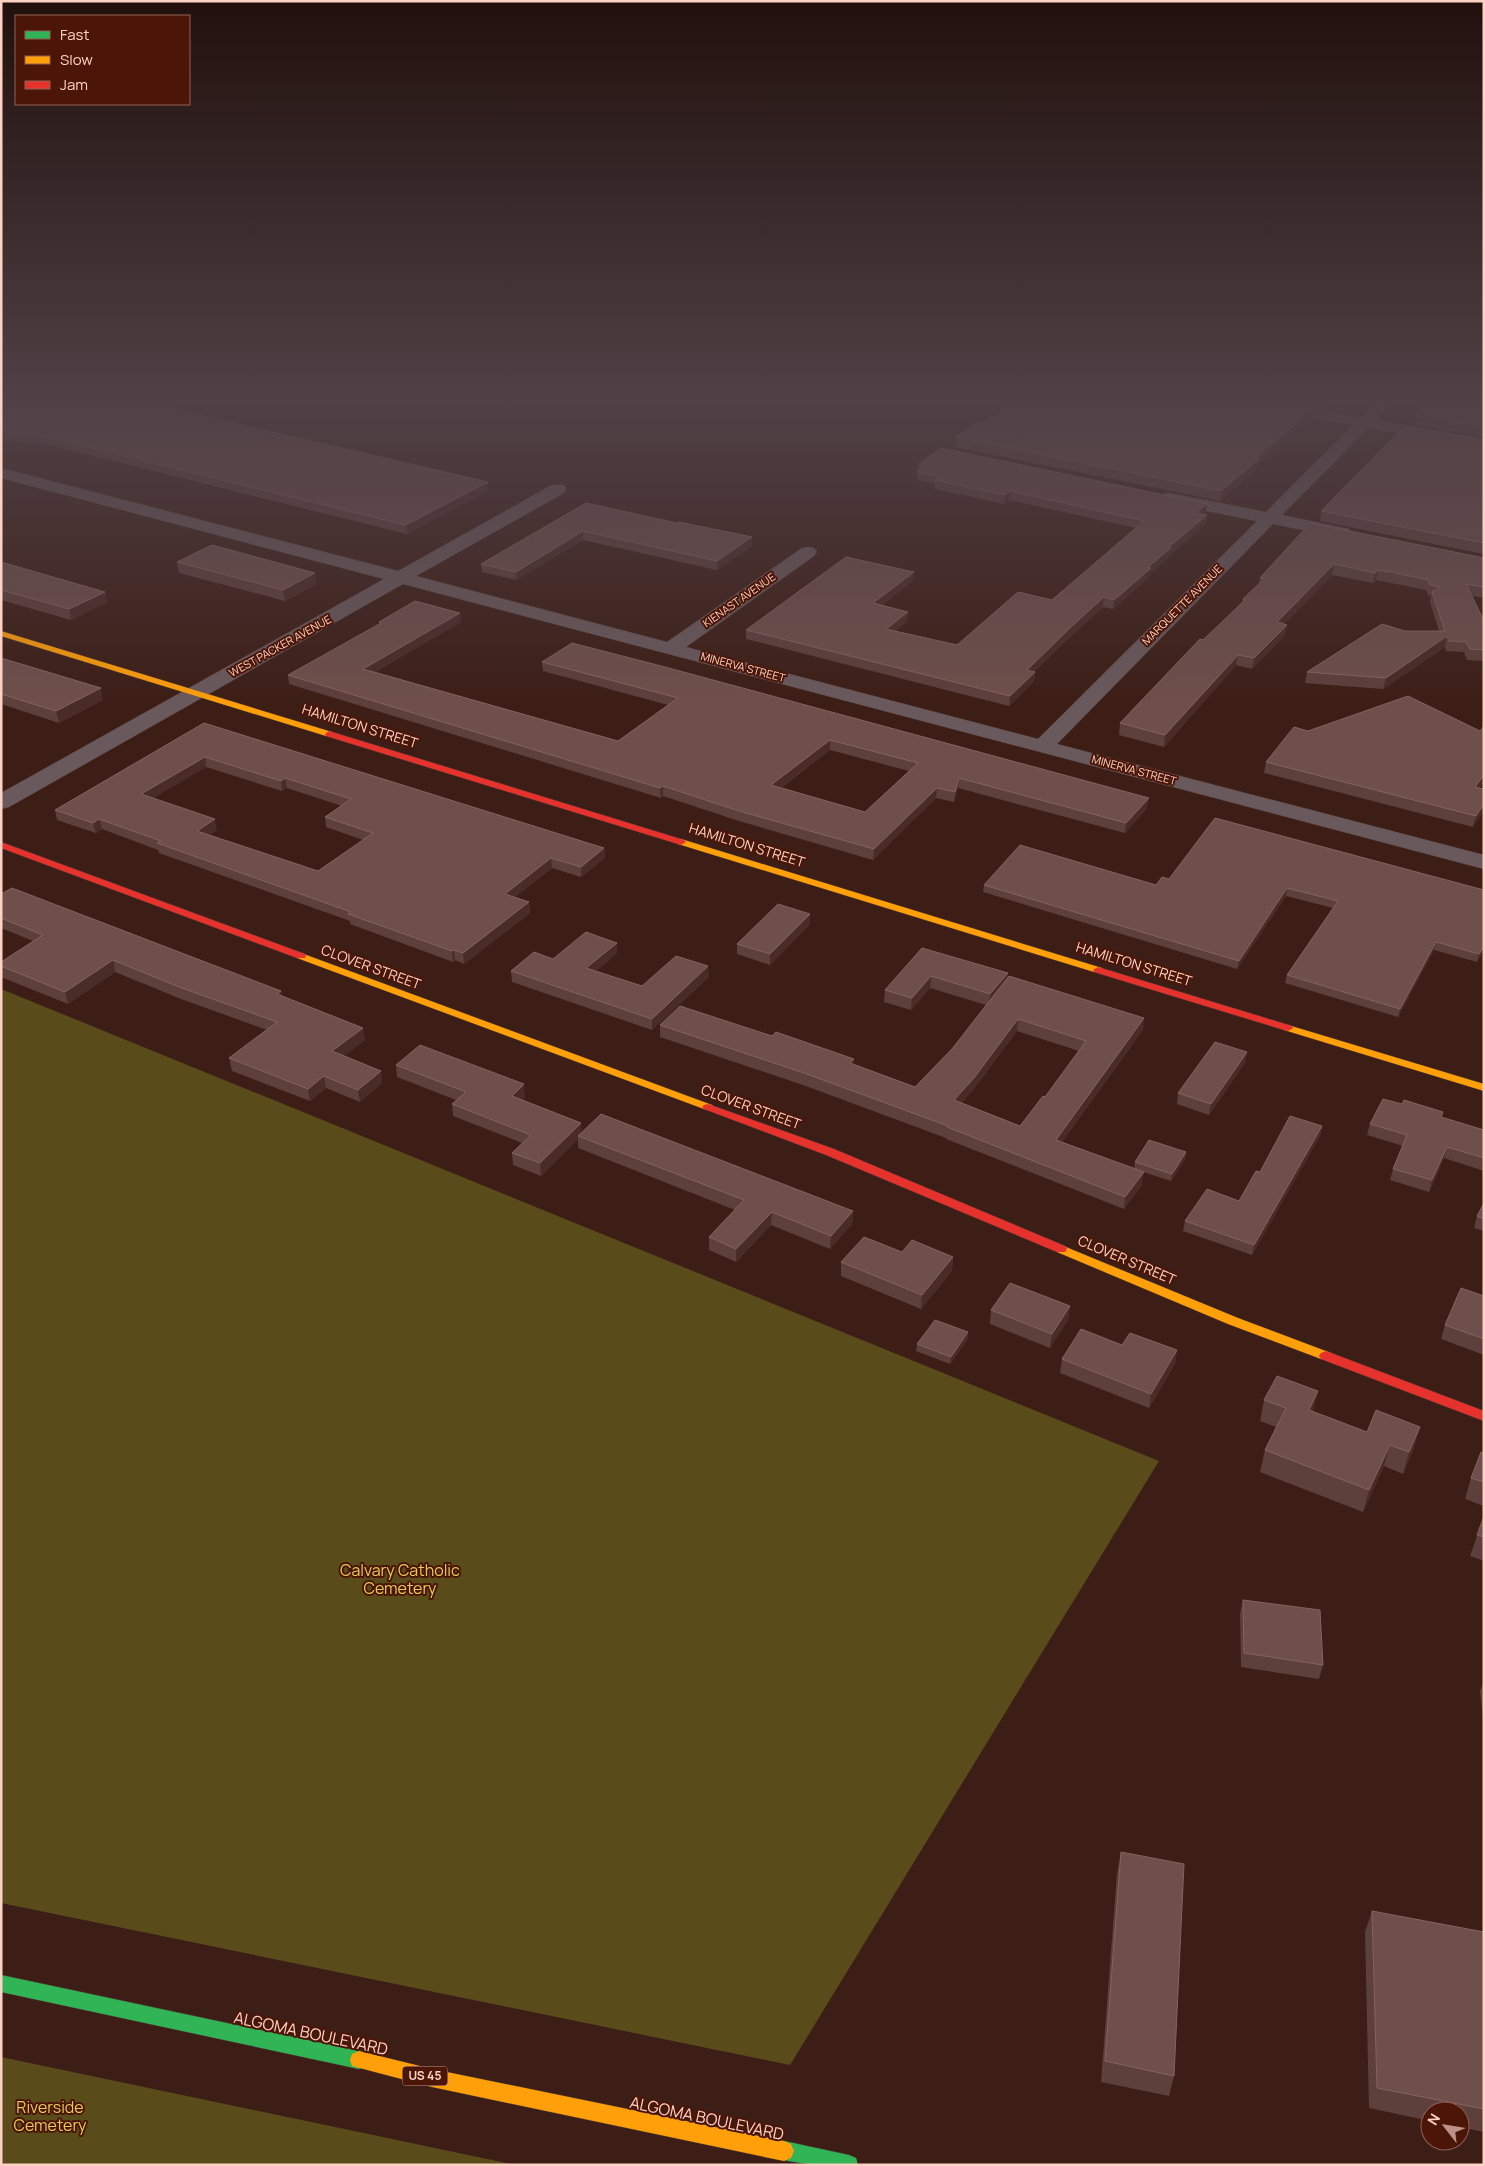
<svg xmlns="http://www.w3.org/2000/svg" width="1485" height="2166" viewBox="0 0 1485 2166" font-family="Manrope,sans-serif">
<rect width="100%" height="100%" fill="#3c1e16"/>
<path fill="#5a4b1a" d="M1 989 1159 1461 790 2065 1 1903Z
M1 2057 516 2165H1Z"/>
<g fill="none" stroke-linecap="round" stroke-linejoin="round">
<g stroke="#543932" stroke-width="1">
<path id="street" d="M1234 401H1265L1361 417 1378 401H1393L1376 420 1484 439V449L1368 428 1282 515 1349 529 1352 533 1349 537 1343 538 1273 524 1057 744 1484 855V869L403 584 9 807 1 809V793L384 579 1 478V468L398 571 552 485H564L566 489 564 493 416 576 667 642 802 548 808 547 814 548 817 552 814 556 686 647 1038 739 1257 521 1163 502 1160 498 1163 494 1169 493 1266 512 1353 425 1241 406 1236 404Z"/>
</g>
<g stroke="#543932" stroke-width="1">
<path id="fast" d="M1 1975 359 2051 366 2054 368 2060 366 2066 359 2069 1 1992Z
M784 2141 849 2155 856 2158 858 2165C832 2165 803 2166 777 2158L774 2151 777 2144Z"/>
</g>
<g stroke="#543932" stroke-width="1">
<path id="slow" d="M1 631 332 732 333 734 332 736H326L1 636Z
M681 839 1102 968 1103 970 1102 972H1094L678 844V840Z
M301 953 712 1105 714 1107 708 1110 704 1109 297 958 296 956 297 954Z
M1288 1025 1484 1084V1091L1284 1030 1283 1028 1284 1026Z
M1061 1245 1238 1318 1331 1353 1333 1356 1331 1359H1321L1228 1324 1057 1252 1055 1249 1057 1246Z
M359 2051 432 2069 784 2141 791 2144 794 2151 791 2158 784 2161 432 2087 352 2066 350 2060 352 2054Z"/>
</g>
<g stroke="#543932" stroke-width="1">
<path id="jam" d="M329 731 684 840 686 842 681 845 678 844 326 736 325 734Z
M1 842 305 954 306 956 305 958H297L1 848Z
M1098 967 1292 1026 1293 1028 1288 1031 1284 1030 1094 972 1093 970Z
M708 1104 834 1149 1065 1246 1067 1249 1065 1252H1057L826 1155 704 1109 702 1107 704 1105Z
M1326 1351 1484 1411V1421L1321 1359 1319 1356 1321 1353Z"/>
</g>
<use href="#street" fill="#69595c" fill-rule="evenodd"/>
<use href="#fast" fill="#30b455" fill-rule="evenodd"/>
<use href="#slow" fill="#ff9f0a" fill-rule="evenodd"/>
<use href="#jam" fill="#e5322d" fill-rule="evenodd"/>
</g>
<path fill="#5d3f3c" fill-rule="evenodd" d="M1275 401H1330L1322 409Z
M1484 401V437L1414 425 1415 416Z
M1 405 488 482V491L407 534 49 445 1 440Z
M1311 420 1258 464 1257 469 1220 501 955 447 956 437 983 423Z
M1484 440V554L1320 521 1321 511Z
M919 464 1207 504 1206 512 1204 514 1207 515 1206 524 1170 555 1169 557 1150 574 1149 577 1113 609 1103 607 1070 637 1035 671 1034 681 1009 706 746 639V630L913 581 882 605 908 612 907 621 895 631 957 645 1052 600 1136 528 1009 500 1004 504 935 489V484L917 480Z
M586 503 752 546 717 570 583 540 516 580 482 572 481 564Z
M1310 523 1484 558V598L1472 596 1484 621V661L1467 660 1464 652 1446 651 1445 647 1383 689 1305 683 1307 672 1405 631H1439L1430 602 1431 596 1428 595 1426 590 1376 580 1373 583 1332 575 1284 624 1285 635 1252 669 1236 665 1164 747 1119 735 1120 723 1242 602 1243 599 1259 584 1260 578Z
M1 562 105 592 107 602 71 620 1 600Z
M177 562 317 584 285 601 179 573Z
M460 613 461 622 375 672 618 741 668 705 543 671 542 662 1147 808 1125 833 958 788 954 802 936 798 873 860 739 821 663 796 661 798 289 684 288 675 379 624V622ZM830 750 909 771 865 812 781 788Z
M1 658 103 700 59 723 1 704Z
M204 723 604 848 605 858 581 877 552 868 515 897 529 902 530 913 464 964 455 960 453 962 350 924V921L159 853 158 850 102 829 96 833 57 820 55 810ZM206 767 282 791 287 788 342 806 325 817 326 827 363 840 318 871 209 835 217 830 153 798Z
M1484 726V782L1479 788 1484 789 1473 827 1264 773 1266 762 1480 731Z
M1215 818 1484 950 1477 962 1434 950 1398 1017 1285 983 1287 975 1333 908 1286 896 1237 969 983 892 984 885H1156L1169 879Z
M1 894 281 991 282 996 365 1040 344 1056 381 1071 382 1083 360 1102 326 1088 310 1101 232 1071 229 1058 267 1030 181 999 115 972 68 1004 1 977V962L33 941 1 928Z
M810 914V924L770 965 737 954V944Z
M617 943V953L596 971 642 986 709 977 652 1030 512 982 511 971 553 959Z
M922 948 1008 977 1143 1030 1062 1142 1142 1185 1124 1209 946 1139V1138L803 1085 660 1037V1025L854 1065 915 1087 952 1049 986 1005 930 988 911 1010 884 1002 885 990ZM1017 1031 1079 1051 1045 1097 1020 1126 961 1103 973 1090Z
M1247 1052 1245 1063 1209 1115 1177 1104 1178 1093Z
M396 1065 525 1097 522 1100 581 1123V1132L853 1211 852 1224 830 1249 771 1225 736 1262 709 1250V1237L735 1210 578 1148V1139L541 1176 513 1165 512 1153 522 1143 453 1116 452 1104 456 1100 397 1077Z
M1442 1118 1484 1130V1171L1444 1158 1429 1192 1390 1180 1393 1169 1403 1146 1367 1135 1370 1124Z
M1322 1126 1320 1136 1252 1255 1183 1231 1185 1221 1239 1201 1260 1172Z
M1186 1152 1185 1159 1171 1181 1134 1169 1135 1162Z
M1484 1203V1231L1474 1228 1477 1216Z
M902 1252 953 1257 952 1271 921 1309 841 1276V1262Z
M1484 1296V1355L1441 1339 1445 1325Z
M1070 1306 1068 1320 1050 1348 990 1324 991 1310Z
M968 1339 950 1364 916 1351 917 1344Z
M1177 1350 1175 1364 1149 1408 1060 1373 1062 1359Z
M1264 1400 1313 1412 1367 1432 1414 1448 1403 1474 1384 1466 1363 1512 1260 1472 1265 1450 1276 1427 1260 1421Z
M1484 1453V1506L1465 1499 1471 1478Z
M1484 1516V1561L1470 1556Z
M1243 1600 1323 1665 1319 1679 1241 1667 1240 1614Z
M1484 1681V1729L1480 1691Z
M1121 1852 1174 2076 1169 2096 1101 2082 1117 1873Z
M1372 1911 1484 1932V2132L1460 2127V2111H1430V2121L1369 2108 1365 1932Z"/>
<path fill="#492b27" d="M1324 401H1330L1322 409Z
M1312 410 1311 420 1258 464 1257 469 1220 501 1221 491 1256 458Z
M488 482V491L407 534 406 525Z
M1010 491 1009 500 1004 504 1005 495Z
M1207 504 1206 512 1195 521 1196 513Z
M1207 515 1206 524 1170 555 1169 557 1150 574 1149 577 1113 609 1114 600 1169 547Z
M583 531V540L516 580V572Z
M752 537V546L717 570V561Z
M1334 564 1332 575 1275 633 1277 622Z
M1378 570 1376 580 1373 583 1375 573Z
M914 572 913 581 872 612 873 603Z
M315 573 317 584 285 601 283 590Z
M105 592 107 602 71 620 69 609Z
M1104 597 1103 607 1070 637 1026 680 1027 670 1071 627Z
M908 612 907 621 886 638V629Z
M460 613 461 622 364 678 363 669Z
M1287 625 1285 635 1252 669 1254 658Z
M1447 636 1445 647 1383 689 1386 678Z
M1238 655 1236 665 1164 747 1165 735Z
M1035 672 1034 681 1009 706 1010 696Z
M101 688 103 700 59 723 56 711Z
M830 740V750L771 795V785Z
M205 757 206 767 143 804 141 794Z
M1484 775V782L1473 798 1475 787Z
M285 778 287 788 282 791 281 781Z
M959 778 958 788 954 802 955 792Z
M663 786V796L661 798 660 788Z
M937 788 936 798 873 860 874 849Z
M1149 798 1147 808 1125 833 1126 823Z
M1484 804V811L1473 827 1476 816Z
M99 819 102 829 96 833 93 823Z
M215 819 217 830 199 841 197 831Z
M604 848 605 858 581 877V867Z
M551 858 552 868 506 904 505 894Z
M1287 888 1286 896 1237 969 1239 961Z
M529 902 530 913 464 964 463 953Z
M810 914V924L770 965V954Z
M1436 942 1434 950 1398 1017 1400 1009Z
M617 943V953L587 979 586 968Z
M1484 946V950L1477 962 1479 954Z
M454 950 455 960 453 962 452 951Z
M113 960 115 972 68 1004 65 992Z
M708 966 709 977 652 1030V1019Z
M1008 973 1007 984 989 1005 990 994Z
M931 976 930 988 911 1010 912 998Z
M281 991 283 1003 277 994Z
M1144 1018 1143 1030 1055 1152 1056 1140Z
M1018 1019 1017 1031 973 1090 953 1112 954 1100Z
M363 1028 365 1040 334 1064 332 1051Z
M1247 1052 1245 1063 1209 1115 1211 1104Z
M854 1059V1070L850 1063Z
M381 1071 382 1083 360 1102 358 1090Z
M324 1076 326 1088 310 1101 308 1089Z
M524 1084 525 1097 513 1108 512 1096Z
M581 1123 582 1135 578 1136V1139L541 1176 540 1163Z
M1322 1126 1320 1136 1252 1255 1254 1245Z
M1447 1147 1444 1158 1429 1192 1432 1180Z
M1186 1152 1185 1159 1171 1181 1172 1174Z
M1144 1172 1142 1185 1124 1209 1125 1197Z
M853 1211 852 1224 830 1249 831 1236Z
M772 1212 771 1225 736 1262V1249Z
M953 1257 952 1271 921 1309 922 1295Z
M1070 1306 1068 1320 1050 1348 1052 1334Z
M968 1332V1339L950 1364 951 1357Z
M1177 1350 1175 1364 1149 1408 1151 1394Z
M1318 1391 1313 1412 1309 1410Z
M1420 1427 1414 1448 1403 1474 1409 1452Z
M1390 1445 1384 1466 1363 1512 1369 1490Z"/>
<path fill="#6e4f4b" stroke="#85635e" fill-rule="evenodd" d="M9 401H139L488 482 406 525 47 437 1 431V405Z
M1015 401H1254L1312 410 1256 458 1259 459 1221 491 956 437 978 422 983 423Z
M1429 401H1484V427L1415 416Z
M1404 427 1484 440V543L1321 511Z
M941 448 1207 504 1196 513 1207 515 1169 547 1171 548 1148 567 1151 568 1114 600 1104 597 1071 627 1027 670 1035 672 1010 696 746 630 846 557 914 572 873 603 908 612 886 629 957 645 1018 592 1052 600 1144 521 1010 491 1005 495 935 480 943 477 917 472 926 466 919 464Z
M586 503 677 523 679 522 752 537 717 561 583 531 516 572 481 564Z
M1310 523 1484 558V587L1466 584 1484 621V650L1470 649 1466 642 1449 641 1447 636 1386 678 1307 672 1382 624 1405 631H1445L1432 592 1440 587 1430 585 1428 580 1391 572 1378 570 1375 573 1334 564 1277 622 1287 625 1254 658 1238 655 1165 735 1120 723 1200 639 1203 640 1245 600 1243 599 1264 579 1260 578Z
M212 545 315 573 283 590 177 562Z
M1 562 105 592 69 609 1 590Z
M415 601 460 613 363 669 618 741 678 698 542 662 572 643 665 667 1149 798 1126 823 959 778 955 792 937 788 874 849 739 811 663 786 660 788 288 675 381 623 379 622ZM830 740 918 763 865 812 771 785Z
M1 658 101 688 56 711 1 694Z
M1408 696 1480 731 1484 726V775L1475 787 1484 789V804L1476 816 1266 762 1294 727 1308 731Z
M204 723 604 848 581 867 551 858 505 894 529 902 463 953 454 950 452 951 348 914 351 912 157 843 161 841 99 819 93 823 55 810ZM205 757 281 781 285 778 351 799 325 817 373 833 318 871 197 831 215 819 141 794Z
M1215 818 1484 890V946L1479 954 1436 942 1400 1009 1287 975 1338 901 1287 888 1239 961 984 885 1020 845 1156 885 1162 877 1169 879Z
M12 888 281 991 277 994 363 1028 332 1051 381 1071 358 1090 324 1076 308 1089 229 1058 277 1022 179 987 113 960 65 992 1 966V962L43 935 1 918V894Z
M778 904 810 914 770 954 737 944Z
M586 932 617 943 586 968 642 986 676 956 708 966 652 1019 511 971 534 952 553 959Z
M922 948 1008 973 990 994 931 976 912 998 885 990Z
M1009 976 1144 1018 1056 1140 1144 1172 1125 1197 947 1127 948 1126 804 1073 660 1025 680 1006 772 1036 776 1032 854 1059 850 1063 915 1087 952 1049ZM1018 1019 1086 1041 1045 1097 1043 1096 1020 1126 954 1100 974 1078Z
M1215 1042 1247 1052 1211 1104 1178 1093Z
M420 1045 524 1084 512 1096 581 1123 540 1163 512 1153 531 1135 452 1104 466 1092 396 1065Z
M1383 1099 1402 1104 1404 1100 1443 1112 1441 1117 1484 1130V1158L1447 1147 1432 1180 1393 1169 1407 1135 1370 1124Z
M601 1114 853 1211 831 1236 772 1212 736 1249 709 1237 744 1200 578 1136Z
M1290 1116 1322 1126 1254 1245 1185 1221 1207 1189 1239 1201 1256 1171 1260 1172Z
M1149 1140 1186 1152 1172 1174 1135 1162Z
M1484 1203V1219L1477 1216Z
M864 1237 902 1252 912 1240 953 1257 922 1295 841 1262Z
M1010 1283 1070 1306 1052 1334 991 1310Z
M1461 1288 1484 1296V1339L1445 1325Z
M935 1320 968 1332 951 1357 917 1344Z
M1081 1329 1122 1345 1130 1333 1177 1350 1151 1394 1062 1359Z
M1277 1376 1318 1391 1309 1410 1367 1432 1376 1410 1420 1427 1409 1452 1390 1445 1369 1490 1265 1450 1286 1408 1264 1400Z
M1481 1452 1484 1453V1482L1471 1478Z
M1484 1516V1537L1477 1535Z
M1243 1600 1320 1610 1323 1665 1244 1653Z
M1121 1852 1184 1864 1174 2076 1105 2061Z
M1372 1911 1484 1932V2109L1377 2088Z"/>
<linearGradient id="sky" x2="0" y2="1"><stop stop-color="#21100c"/><stop offset="0.57" stop-color="#504147"/><stop offset="1" stop-color="#504147" stop-opacity="0"/></linearGradient>
<rect width="1485" height="704" fill="url(#sky)"/>
<g text-anchor="middle" stroke-width="4" stroke-linejoin="round" paint-order="stroke">
<g font-size="11" fill="#fed1c5" stroke="#4b1607">
<text transform="translate(739 600) rotate(-35)" y="4">KIENAST AVENUE</text>
<text transform="translate(1182 605) rotate(-45)" y="4">MARQUETTE AVENUE</text>
<text transform="translate(280 646) rotate(-29)" y="4">WEST PACKER AVENUE</text>
<text transform="translate(743 667) rotate(15)" y="4">MINERVA STREET</text>
<text transform="translate(1134 770) rotate(15)" y="4">MINERVA STREET</text>
</g>
<rect fill="#4b1607" stroke="#c8998c" stroke-width="1" x="402.5" y="2066.5" width="45" height="19" rx="4"/>
<g font-size="12" font-weight="bold" fill="#fed1c5">
<text x="425" y="2080">US 45</text>
</g>
<g font-size="14" fill="#fed1c5" stroke="#4b1607">
<text transform="translate(360 726) rotate(17)" y="5">HAMILTON STREET</text>
<text transform="translate(747 845) rotate(17)" y="5">HAMILTON STREET</text>
<text transform="translate(1134 964) rotate(17)" y="5">HAMILTON STREET</text>
<text transform="translate(371 967) rotate(20)" y="5">CLOVER STREET</text>
<text transform="translate(751 1107) rotate(20)" y="5">CLOVER STREET</text>
<text transform="translate(1127 1260) rotate(23)" y="5">CLOVER STREET</text>
</g>
<g font-size="16" fill="#e6cb57" stroke="#4b1607">
<text x="400" y="1576">Calvary Catholic<tspan x="400" dy="18">Cemetery</tspan></text>
<text x="50" y="2113">Riverside<tspan x="50" dy="18">Cemetery</tspan></text>
</g>
<g font-size="16" fill="#fed1c5" stroke="#4b1607">
<text transform="translate(311 2033) rotate(12)" y="6">ALGOMA BOULEVARD</text>
<text transform="translate(707 2118) rotate(12)" y="6">ALGOMA BOULEVARD</text>
</g>
</g>
<rect width="1485" height="2166" fill="none" stroke="#fed1c5" stroke-width="5"/>
<rect x="15" y="15" width="175" height="90" fill="#4b1607" stroke="#936153"/>
<rect x="25" y="31" width="25" height="8" fill="#30b455" stroke="#936153"/>
<text x="60" y="40" font-size="15" fill="#fed1c5">Fast</text>
<rect x="25" y="56" width="25" height="8" fill="#ff9f0a" stroke="#936153"/>
<text x="60" y="65" font-size="15" fill="#fed1c5">Slow</text>
<rect x="25" y="81" width="25" height="8" fill="#e5322d" stroke="#936153"/>
<text x="60" y="90" font-size="15" fill="#fed1c5">Jam</text>
<g transform="translate(1445 2126) rotate(301)"><circle r="24" fill="#4b1607" stroke="#936153"/>
<path d="M0-4L9 19L0 12L-9 19Z" fill="#ba9288"/>
<text y="-8" font-size="14" font-weight="bold" text-anchor="middle" fill="#fed1c5">N</text>
</g>
</svg>
